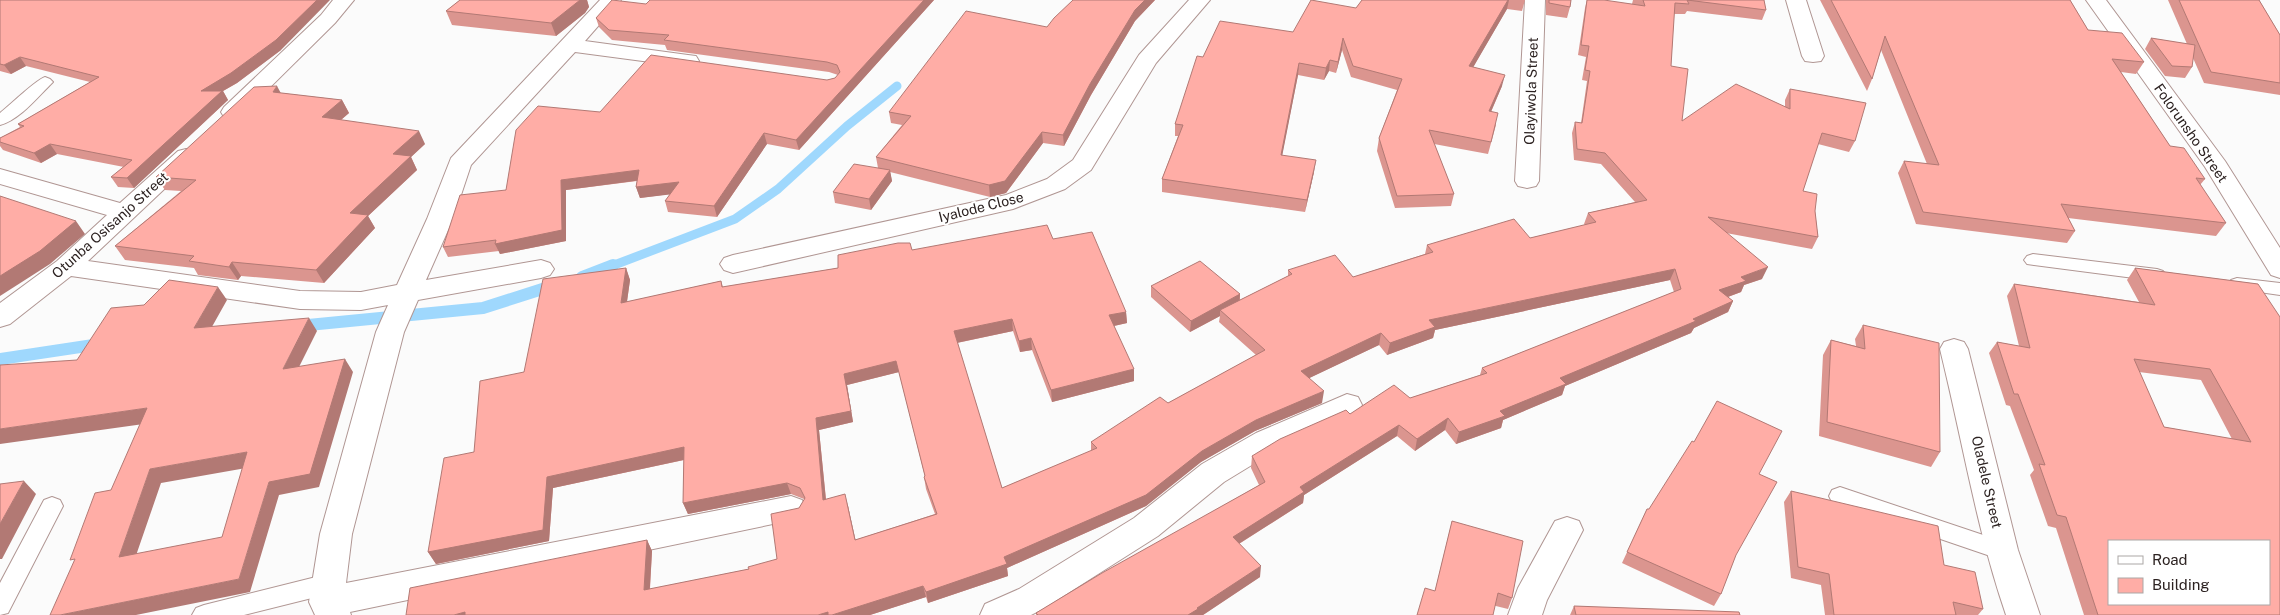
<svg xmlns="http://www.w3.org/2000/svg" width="2280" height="615" viewBox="0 0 2280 615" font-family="'Public Sans',sans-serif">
<rect width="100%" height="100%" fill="#fbfbfb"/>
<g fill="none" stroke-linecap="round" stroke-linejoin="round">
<path stroke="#9fd8fd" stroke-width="9" d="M609 267 735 219 778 189 847 126 897 86"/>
<path stroke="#9fd8fd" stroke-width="12" d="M582 277 613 265
M298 326 483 308 555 285
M0 359 100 344"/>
<g stroke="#b09693" stroke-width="2">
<path id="service" d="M45 77 50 79 53 82 50 85C36 99 19 120 0 125V113C10 105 36 80 45 77Z
M2033 254 2157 269 2163 271 2166 275 2163 279 2157 281 2027 264 2024 260 2027 256Z
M2237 278 2280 283V295L2231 288 2228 284 2231 280Z
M1840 487 2010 544 2013 551 2010 558 2002 560 1832 502 1829 496 1832 490Z
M52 497 60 500 63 506 8 613 0 615V583L44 500Z
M328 574 336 577 340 584 336 591 328 594 244 615H192L196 608 204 605Z"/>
</g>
<g stroke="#b09693" stroke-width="2">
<path id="minor" d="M333 0H354L335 23 240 117 232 119 224 117 221 112 224 107 321 15Z
M600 0H621L585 41 688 55 696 56 699 61 696 66 688 67 575 52 471 165 453 219 426 280 541 260 550 263 554 269 550 275 541 278 418 300 404 332 352 534 346 583 791 496 802 500 807 509 802 518 350 612 351 615H315L309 602 320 534 376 332 388 305 361 310 300 309 71 276 10 324 0 327V303L57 261 107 215 0 184V169L120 203 178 151 186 149 194 151 198 156 194 161 88 261 300 291 361 292 397 285 427 219 451 158Z
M1189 0H1210L1156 63 1091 170 1065 189 1013 209 733 273 724 270 720 264 724 258 733 255 1006 195 1047 179 1073 160 1139 55Z
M1525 0H1545L1539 181 1536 186 1527 188 1518 186 1515 181Z
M1786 0H1806L1824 56 1821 61 1813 62 1805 61 1802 56Z
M2086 0H2106L2225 161 2280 248V278L2271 275 2205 167Z
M1954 339 1964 342 1968 349 2018 550 2040 615H2006C1976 528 1962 438 1940 349L1944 342Z
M1347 394 1358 397 1362 405 1358 413 1278 449 1224 482 1158 536 1043 609 1031 615H980L985 604 1019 589 1134 518 1202 464 1256 433Z
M1567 517 1579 521 1583 530 1547 600 1542 615H1508L1518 588 1555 521Z"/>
</g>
<use href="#service" fill="#fff" fill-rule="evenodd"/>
<use href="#minor" fill="#fff" fill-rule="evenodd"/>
</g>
<path fill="#db958f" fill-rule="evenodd" d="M0 0 281 50 237 83 223 91 228 100 134 188 118 187 111 177 124 167 57 154 41 163 3 150 0 146V138L20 127 18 124 90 82 26 66 11 74 0 71Z
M460 0H587L589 7 585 13 556 36 452 25 446 11Z
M650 0H934L799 150 767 144 717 217 668 212 665 201 670 194 640 198 636 187 637 181 566 190V241L500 254 499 251 448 257 443 247 506 190 600 112 827 80 835 78 838 75 829 72 667 50 665 45 612 40 599 27 596 18 646 4Z
M1073 0H1155L1135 21 1091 95 1064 146 1043 143 1006 193 990 197 890 172 892 181 871 210 835 203 833 192 878 168 876 157 902 125 891 123 889 112 1047 27Z
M1362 0H1525L1522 11 1507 9 1473 67 1502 86 1491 112 1496 125 1488 154 1434 144 1454 194 1451 206 1395 208 1377 151 1379 138 1397 90 1351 77 1342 50 1336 73 1329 71 1324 80 1298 75 1282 155 1314 172 1305 212 1162 192V179L1178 136H1175V124L1203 57 1293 32 1356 8Z
M1546 0H1571L1570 7 1567 18 1546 15Z
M1587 0 1632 4 1633 0H1764L1766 10 1762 20 1687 11 1685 14H1674L1671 66 1682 121 1785 107V100L1790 89 1855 141 1849 152 1818 144 1803 191 1815 211 1818 237 1812 249 1726 233 1762 279 1744 285 1741 292 1728 297 1733 301 1728 312 1694 328 1691 333 1565 386 1562 395 1503 420 1501 428 1456 444 1445 430 1415 451 1397 436 1304 495 1303 503 1239 544 1260 577 1203 615H1036V613L1259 485 1251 468 1252 456 1350 414 1410 398 1480 375 1482 368 1674 292 1670 280 1435 330 1433 338 1387 355 1379 345 1309 378 1322 403 1255 431 1201 462 1146 506 1007 568 1008 576 928 603 926 597 870 615H406L647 540 652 551 650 589 749 569 777 559 799 508 804 500V499L791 494 688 514 683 503 684 460 553 488 549 541 436 564 428 552 474 452 524 372 626 268 630 280 627 302 721 281 723 287 838 268 912 250 1053 239 1126 312 1127 323 1114 326 1134 381 1052 402 1032 350 1020 352 1013 331 957 343 1002 488 1091 451V442L1168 403 1256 355 1219 322 1220 316 1190 332 1151 297V286L1240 294V300L1288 276V270L1353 277 1425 254 1427 245 1530 238 1585 225 1584 224 1588 213 1635 202 1601 164 1574 160 1572 133 1575 122 1581 123 1587 81 1582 80 1586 57 1578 55 1585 8ZM899 372 925 477H924L926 489 935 514 855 540 848 506 826 499 819 430 853 422 847 385Z
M1820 0H2070L2088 30 2144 62 2136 74 2121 72 2170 146 2205 179 2200 185 2226 223 2216 236 2068 218 2075 231 2067 243 1916 224 1898 173 1904 161 1927 164 1881 50 1872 79 1867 91Z
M2168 0H2259L2280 35V95L2204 83 2193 58 2192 67 2185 78 2165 76 2145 49 2151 38 2187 44Z
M281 93 342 100 349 113 341 120 425 144 411 157 417 170 368 216 375 228 324 283 241 276 238 280 198 275 194 268 125 260 115 246 181 191 165 190 156 177Z
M2135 268 2258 284 2280 615H2084L2056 528 2048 526 2030 475 2034 470 2010 406 2006 405 1989 353 1997 342 2019 346 2007 296 2014 284 2139 302 2127 280ZM2139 372 2201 380 2232 439 2164 427Z
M1863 325 1940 452 1931 467 1819 436 1823 355 1831 340 1856 346 1855 339Z
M1759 474 1735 556 1721 594 1714 606 1622 563 1647 509H1649Z
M1791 491 1944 565 1983 609 1978 615H1825L1821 585 1791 578 1784 502Z
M1452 521 1512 598 1508 609 1435 591Z
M1574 606 1740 615H1570Z"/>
<path fill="#b27974" d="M317 0H330L281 50 237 83 223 91 228 100 134 188 127 178 201 91Z
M580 0H587L589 7 585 13 556 36 551 23Z
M924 0H934L799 150 796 140Z
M1145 0H1155L1135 21 1091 95 1064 146 1063 135 1090 84 1135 10Z
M1508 0H1509L1507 9 1467 78 1469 66Z
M1343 38 1342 50 1336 73 1338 62Z
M20 57 26 66 11 74 4 65Z
M1330 60 1329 71 1324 80 1326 68Z
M1299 63 1298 75 1280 167 1281 155Z
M1505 75 1502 86 1486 123 1489 111Z
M277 86 284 99 273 92Z
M342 100 349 113 329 130 322 117Z
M419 131 425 144 411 157 417 170 368 216 375 228 324 283 316 270 350 213 393 154Z
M1042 132 1043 143 1006 193 990 197 989 185Z
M764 133 767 144 717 217 714 206Z
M50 144 57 154 41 163 34 153Z
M1316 160 1314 172 1305 212 1307 200Z
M639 170 642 180 566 190V241L500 254 495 244 561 180Z
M890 170 892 181 871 210 869 199Z
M679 182 682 193 640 198 636 187Z
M76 221 85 234 50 264 0 296V276Z
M232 262 241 276 238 280 229 267Z
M1768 267 1762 279 1744 285 1741 292 1714 302 1719 290 1741 277Z
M626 268 630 280 625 315 621 303Z
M1675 269 1670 280 1435 330 1433 338 1387 355 1390 343 1429 320Z
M218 287 227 300 204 341 194 328Z
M1240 294 1239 306 1220 310V316L1190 332 1191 321Z
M1733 301 1728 312 1694 328 1691 333 1565 386 1562 395 1503 420 1501 428 1456 444 1459 432 1500 411 1560 378Z
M1126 312 1127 323 1109 327V315Z
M309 318 317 331 291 383 283 369Z
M1012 319 1013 331 956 343 954 331Z
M1381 333 1379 345 1299 383 1301 371Z
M1031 338 1032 350 1020 352 1019 341Z
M345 359 353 372 319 487 279 495 250 592 136 615H60L239 579 269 482Z
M896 361 899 372 847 385 853 422 819 430 827 511 823 500 816 418 844 374Z
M1134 369V381L1052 402 1051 390Z
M1324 391 1322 403 1255 431 1201 462 1146 506 1007 568 1008 576 928 603 926 592 1004 557 1202 451 1256 420Z
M147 408 158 422 0 444V429Z
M1448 418 1445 430 1415 451 1417 439Z
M1399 425 1397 436 1304 495 1303 503 1232 548 1233 537 1300 487Z
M684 447 688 459 553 488 549 541 436 564 428 552 547 477Z
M247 452 257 466 161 483 131 570 119 557 150 469Z
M24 481 36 494 2 559H0V524Z
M787 483 791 494 688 514 683 503Z
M845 494 848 506 858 551 855 540Z
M647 540 652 551 649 602 644 590Z
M1261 566 1260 577 1203 615H1188L1197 608Z
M923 586 926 597 870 615H832Z
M465 612 467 615H454Z
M828 612V615H818Z"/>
<path fill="#ffada6" stroke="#b27974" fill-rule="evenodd" d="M0 0H317L276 40 231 73 201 91H222L127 178 111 177 132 160 50 144 34 153 0 142V138L24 126 18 124 99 77 20 57 4 65 0 64Z
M460 0H580L551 23 446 11Z
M612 0 646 4 650 0H924L796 140 764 133 714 206 665 201 679 182 636 187 639 170 561 180 562 230 495 244 496 240 443 247 460 195 506 190 516 130 538 106 600 112 651 55 827 80 835 78 840 72 837 65 827 62 664 40 669 35 609 30 596 18Z
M1073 0H1145L1135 10 1090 84 1063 135 1042 132 1005 181 989 185 876 157 911 116 889 112 966 11 1047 27 1054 18Z
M1311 0 1356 8 1362 0H1508L1469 66 1505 75 1489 111 1498 113 1491 142 1429 130 1454 194 1397 196 1379 138 1402 79 1353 66 1343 38 1338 62 1330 60 1326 68 1299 63 1281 155 1316 160 1307 200 1162 179 1183 125 1175 124 1197 56 1203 57 1220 21 1293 32Z
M1549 0H1571L1570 7 1549 3Z
M1587 0H1604L1645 6 1643 0H1764L1766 10 1687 0 1689 4 1675 3 1671 66 1688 69 1682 121 1736 84 1790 109V89L1866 103 1855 141 1822 133 1803 191 1817 194 1815 211 1818 237 1708 217 1768 267 1741 277 1746 281 1719 290 1733 301 1693 319 1696 321 1560 378 1566 384 1500 411 1505 416 1459 432 1448 418 1417 439 1399 425 1300 487 1304 492 1233 537 1261 566 1197 608 1198 609 1188 615H1038L1036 613 1102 573 1265 482 1252 456 1280 439 1346 410 1350 414 1394 385 1410 398 1487 373 1482 368 1681 289 1675 269 1429 320 1435 327 1390 343 1381 333 1301 371 1324 391 1256 420 1202 451 1146 495 1004 557 1007 564 926 592 923 586 832 615H828V612L818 615H465V612L454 615H406L410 588 647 540 644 590 749 569 748 567 777 559 771 514 799 508 805 498 800 488 787 483 683 503 684 447 547 477 543 530 428 552 444 458 474 452 480 381 524 372 543 279 626 268 621 303 721 281 722 287 838 268V255L898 243H910L912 250 1047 225 1053 239 1092 232 1126 312 1109 315 1134 369 1051 390 1031 338 1019 341 1012 319 954 331 1002 488 1097 448 1091 442 1160 397 1168 403 1265 350 1220 310 1292 274 1288 270 1335 255 1353 277 1433 252 1427 245 1514 219 1530 238 1596 222 1588 213 1647 200 1605 153 1577 149 1575 122 1582 123 1590 71 1585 70 1589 46 1581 45ZM896 361 925 476 924 477 937 514 855 540 845 494 823 500 816 418 851 411 844 374Z
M1831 0H2070L2088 30 2122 33 2144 62 2112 59 2170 146 2184 148 2205 179 2196 178 2226 223 2061 204 2075 231 1923 212 1904 161 1939 165 1885 36 1872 79Z
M2179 0H2259L2280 35V83L2211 72Z
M2151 38 2195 45 2192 67 2172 66Z
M277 86 273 92 342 100 322 117 419 131 393 154 411 156 350 213 368 215 316 270 232 262 229 267 189 261 194 256 115 246 196 180 156 177 254 87Z
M854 164 890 170 869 199 833 192Z
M0 196 76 221 40 251 0 276Z
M1200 261 1240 294 1191 321 1151 286Z
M2135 268 2258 284 2280 317V615H2098L2066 517 2057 515 2039 464 2045 465 2018 394H2014L1997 342 2030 348 2014 284 2155 305ZM2134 359 2210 369 2251 442 2164 427ZM2109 541H2269V604H2109Z
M169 280 218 287 194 328 309 318 283 369 345 359 310 474 269 482 239 579 60 615H50L75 559 70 560 95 493 111 490 147 408 0 429V365L77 360 111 308 144 305ZM247 452 222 537 119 557 150 469Z
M1863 325 1939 343 1940 452 1827 422 1831 340 1865 349Z
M1717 401 1782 431 1759 474 1777 482 1736 555 1721 594 1627 552 1647 509H1649L1692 441 1694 442Z
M24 481 0 524V484Z
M1791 491 1938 526 1944 565 1975 572 1983 609 1953 602 1956 615H1834L1829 574 1798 567Z
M1452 521 1523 541 1512 598 1498 593 1493 615H1417L1425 588 1435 591Z
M1574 606 1739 612 1740 615H1576Z"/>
<g text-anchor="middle" stroke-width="4" stroke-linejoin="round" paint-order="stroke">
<g font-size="14" fill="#2c2221" stroke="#fff">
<text transform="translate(1531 91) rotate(-88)" y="5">Olayiwola Street</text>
<text transform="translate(2191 133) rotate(55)" y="5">Folorunsho Street</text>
<text transform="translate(981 207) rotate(-14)" y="5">Iyalode Close</text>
<text transform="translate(110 225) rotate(-42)" y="5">Otunba Osisanjo Street</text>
<text transform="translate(1987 482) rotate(77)" y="5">Oladele Street</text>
</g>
</g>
<rect x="2108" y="540" width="162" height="65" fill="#ffffff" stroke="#aba7a6"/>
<rect x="2118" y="556" width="25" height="8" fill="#ffffff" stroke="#aba7a6"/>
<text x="2152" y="565" font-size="15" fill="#2c2221">Road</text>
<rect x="2118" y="578" width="25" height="15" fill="#ffada6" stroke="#aba7a6"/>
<text x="2152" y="590" font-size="15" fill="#2c2221">Building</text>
</svg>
